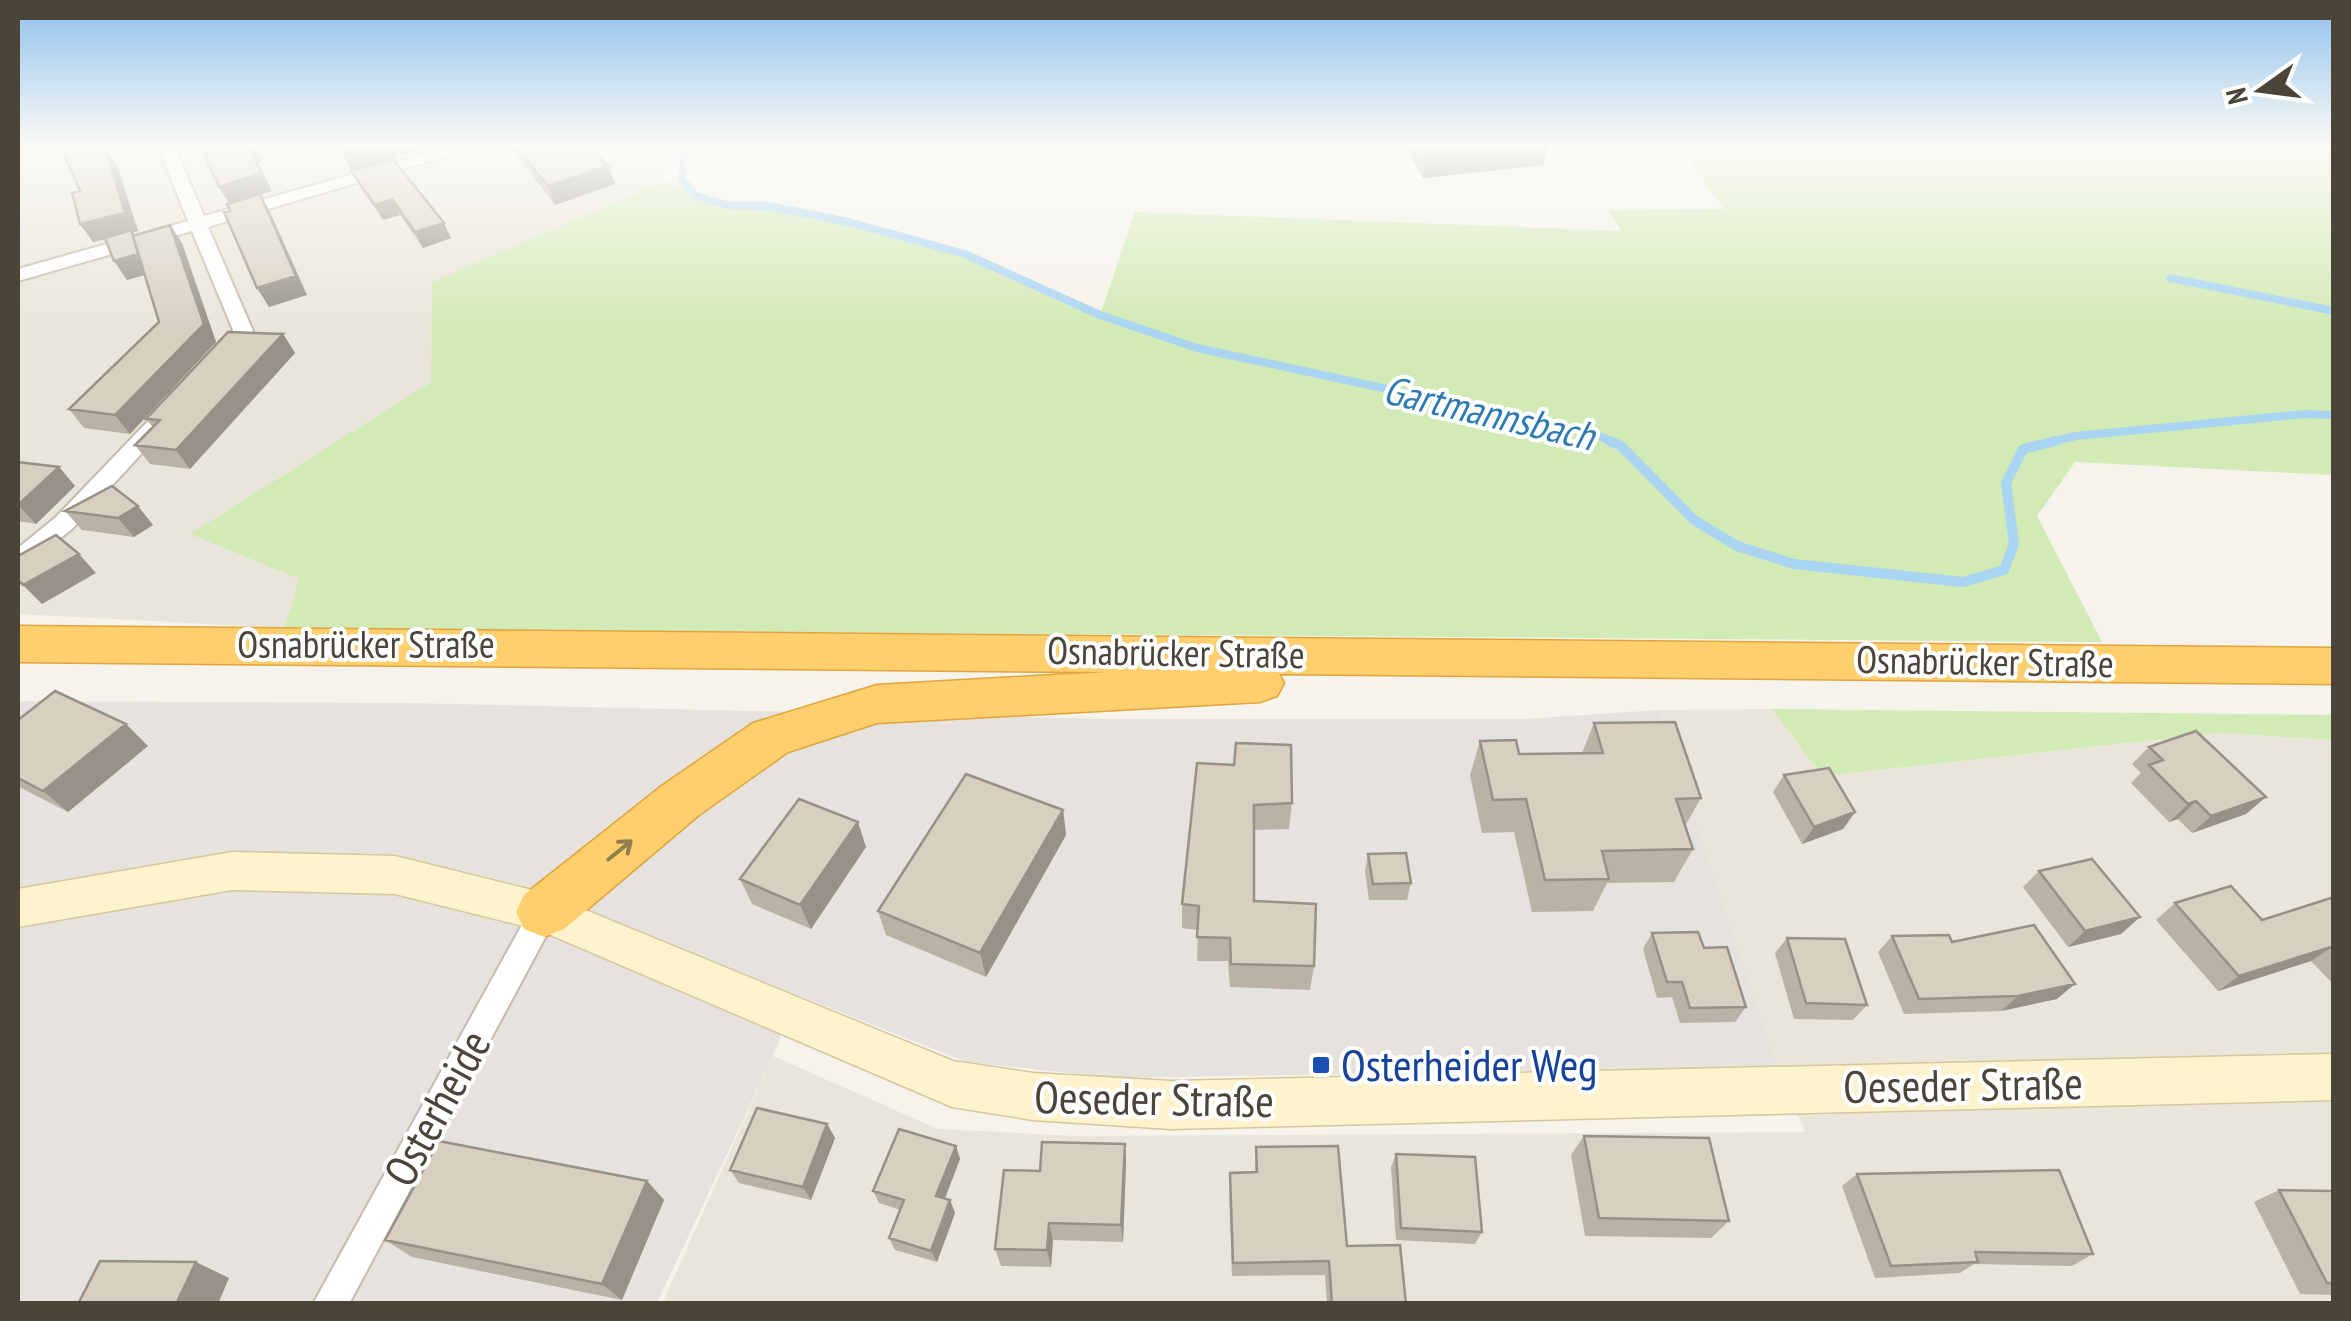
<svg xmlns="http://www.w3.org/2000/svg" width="2351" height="1321" viewBox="0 0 2351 1321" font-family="'PT Sans Narrow',sans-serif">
<rect width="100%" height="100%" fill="#f6f3ec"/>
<path fill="#eae5da" d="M18 144H666L664 181 432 282 431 382 191 534 299 579 284 628 18 614Z
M1772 709 1822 776 2221 733 2333 740V1303L662 1304 773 1056 938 1129 1076 1136 1805 1132 1778 1067 1660 710Z"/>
<path fill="#e6e2dd" d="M18 701 406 703 1109 719H1524L1660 710 1778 1067 1114 1078 967 1062 797 995 773 1056 657 1303 18 1304Z"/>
<path fill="#d2eab5" d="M1677 144H2333V475L2075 462 2037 516 2102 642 284 628 299 579 190 534 431 382 432 282 664 181 727 205 767 206 849 222 965 254 1100 315 1135 212 1621 231 1608 210 1724 209Z
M1772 709 2333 715V740L2221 733 1822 776Z"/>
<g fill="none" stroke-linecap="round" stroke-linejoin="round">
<path stroke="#a9d4f2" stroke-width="8" d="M684 144 682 180 696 196 727 205 767 206 849 222 965 254 1100 315 1197 348 1592 433 1615 443
M2170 278 2334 311
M2046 443 2076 436 2305 414 2334 415"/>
<path stroke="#a9d4f2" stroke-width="10" d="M1610 441 1621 446 1694 520 1737 546 1794 564 1963 582 2004 570 2014 544 2006 483 2023 449 2056 441"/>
<g stroke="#c2bbae" stroke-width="4">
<path id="street" d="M157 144H173L204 216 461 144H487L208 227 253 331 229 359 222 361 212 355 233 330 192 231 18 281V269L188 221Z
M160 414 171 421 167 426 72 529 26 566 18 568V548L56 517 153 416Z
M544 899 554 903 559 912 554 921 349 1304H313L534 903Z"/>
</g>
<g stroke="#d6c79b" stroke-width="3">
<path id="secondary" d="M232 852 395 856 544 893 953 1061 1033 1073 1171 1081 2334 1054V1100L1171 1129 1033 1120 952 1107 539 930 395 894 232 890 18 927V889Z"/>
</g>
<g stroke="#e0a43c" stroke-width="3">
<path id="highway" d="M18 626 2334 648V684L1279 674 1284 683 1277 696 1260 702 877 723 788 752 699 815 564 929 544 937 524 929 516 912 524 895 663 785 753 723 877 685 1108 672 18 662Z"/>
</g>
<use href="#street" fill="#fff" fill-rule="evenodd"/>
<use href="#secondary" fill="#fff3cd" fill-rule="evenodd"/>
<use href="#highway" fill="#ffcf6e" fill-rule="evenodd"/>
</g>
<path fill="#bab2a6" d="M56 144 111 157 118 168 138 231 132 233 134 235 170 225 182 243 216 342 130 434 84 428 69 409 159 322 145 275 127 280 105 239 93 242 80 191 66 158Z
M339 144H435L356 169 451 238 423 248 400 215 383 220 359 186Z
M508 144H566L571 150 608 166 615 184 555 205Z
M1404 144H1549L1544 165 1423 178 1404 148Z
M283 334 295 353 190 469 150 464 135 445 153 427 146 419Z
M18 462 59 467 75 486 36 524 18 521Z
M112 486 153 525 134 537 82 530 65 511Z
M18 720 148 746 68 812 19 787 18 789Z
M1594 723 1701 798 1685 826 1693 849 1674 882 1607 883 1593 911 1532 912 1514 832 1482 833 1470 775 1480 741 1519 754 1582 753Z
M2149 747 2246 814 2192 833 2178 819 2169 822 2131 783 2141 773 2132 764Z
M1197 763 1292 803 1289 829 1254 830V901L1314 966 1310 990 1230 987 1228 961H1197L1198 930 1182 928V904Z
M1784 775 1855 812 1843 829 1802 844 1773 792Z
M1063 810 1066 835 986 977 886 935 878 911Z
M866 847 811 929 752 904 740 879Z
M1368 854 1411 883 1407 900H1369L1365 871Z
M2039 871 2140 917 2121 934 2068 947 2023 887Z
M2334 897V985L2311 961 2218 991 2156 920 2175 903 2262 920Z
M1652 933 1704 948 1746 1007 1735 1022 1680 1023 1672 997 1657 998 1643 949Z
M1892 936 1952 942 2057 999 2001 1011 1904 1014 1878 952Z
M1787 938 1867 1005 1853 1020 1794 1019 1775 953Z
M827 1124 835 1138 811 1200 739 1183 730 1170Z
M1584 1136 1729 1221 1711 1238 1585 1236 1571 1155Z
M1125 1144 1126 1163 1123 1242 1053 1240 1051 1267 1001 1266 995 1249 1040 1171Z
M956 1146 960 1159 945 1199 950 1200 955 1213 937 1262 895 1250 889 1238 900 1210 879 1203 873 1191Z
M1256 1147 1347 1246 1406 1304H1327L1325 1275 1232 1276 1229 1188 1230 1173 1255 1172Z
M1396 1154 1482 1232 1475 1244 1396 1240 1391 1167Z
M1857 1174 2093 1254 2072 1266 1974 1264 1960 1273 1875 1278 1842 1186Z
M647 1181 664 1200 622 1300 412 1257 385 1240Z
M2279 1190 2334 1191V1295L2300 1294 2254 1202Z"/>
<path fill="#979187" d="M101 144H106L111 157 118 168 138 231 132 233 143 249 151 273 127 280 114 261 131 233 93 242 80 224 103 151Z
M253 144 263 162 258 163 272 191 260 195 270 212 307 295 269 307 257 288 230 205 219 187 248 145Z
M370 144H435L352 171 343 153Z
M1498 144H1549L1544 165 1423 178 1427 152Z
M608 166 615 184 555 205 548 186Z
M392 199 400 215 383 220 375 205Z
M444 223 451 238 423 248 415 232Z
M170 225 182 243 216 342 130 434 115 415 204 324Z
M283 334 295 353 190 469 176 450Z
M59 467 75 486 36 524 18 505Z
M138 506 153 525 134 537 118 518Z
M79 554 96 573 42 604 23 585Z
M126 724 148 746 68 812 43 791Z
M2266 797 2246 814 2192 833 2211 816Z
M2196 801 2178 819 2169 822 2188 804Z
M1063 810 1066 835 986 977 980 953Z
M1855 812 1843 829 1802 844 1814 827Z
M858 822 866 847 811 929 800 905Z
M2140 917 2121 934 2068 947 2085 931Z
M2334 946 2311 961 2218 991 2239 976Z
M2075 984 2057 999 2001 1011 2018 996Z
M827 1124 835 1138 811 1200 803 1187Z
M1125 1144 1126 1163 1123 1242 1121 1225Z
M956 1146 960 1159 941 1208 936 1196Z
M647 1181 664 1200 622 1300 602 1284Z
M950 1200 955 1213 937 1262 931 1251Z
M1049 1223 1053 1240 1051 1267 1047 1250Z
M196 1262 229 1278 218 1304H176Z"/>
<path fill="#d8cfc1" stroke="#979187" stroke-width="2.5" d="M60 144H101L103 151 106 150 125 213 80 224 72 193 80 191Z
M200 144H252L248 145 262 173 219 187Z
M339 144H370L343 153Z
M514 144H566L571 150 587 145 608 166 548 186Z
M1422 144H1498L1427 152Z
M393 159 444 223 415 232 392 199 375 205 351 171Z
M260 194 296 276 257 288 224 212 230 211 227 204Z
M170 225 204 324 115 415 69 409 159 322 133 236Z
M131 230 138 254 114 261 105 238Z
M228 332 283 334 176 450 135 445 160 420 146 419Z
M18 462 59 467 18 505Z
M112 486 138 506 118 518 65 511Z
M56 535 79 554 23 585 18 580V556Z
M55 691 126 724 43 791 18 778V720Z
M1675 722 1701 798 1676 799 1693 849 1602 851 1609 879 1545 880 1526 799 1493 800 1480 741 1516 740 1519 754 1603 753 1594 723Z
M2196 731 2266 797 2211 816 2196 801 2188 804 2149 765 2163 760 2149 747Z
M1236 743 1291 745 1292 803 1254 805V901L1316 904 1314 966 1231 964 1230 938 1197 937 1199 906 1182 904 1197 763 1234 765Z
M1829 768 1855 812 1814 827 1784 775Z
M966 774 1063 810 980 953 878 911Z
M799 799 858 822 800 905 740 879Z
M1406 853 1411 883 1373 884 1368 854Z
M2092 859 2140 917 2085 931 2039 871Z
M2231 886 2262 920 2334 897V946L2239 976 2175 903Z
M2034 925 2075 984 2018 996 1919 999 1892 936 1949 935 1952 942Z
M1698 932 1704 948 1727 947 1746 1007 1690 1008 1682 982H1667L1652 933Z
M1787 938 1845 939 1867 1005 1806 1003Z
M757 1108 827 1124 803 1187 730 1170Z
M899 1129 956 1146 936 1196 950 1200 931 1251 889 1238 904 1200 873 1191Z
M1584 1136 1709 1138 1729 1221 1599 1218Z
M439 1141 647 1181 602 1284 385 1240Z
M1042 1142 1125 1144 1121 1225 1049 1223 1047 1250 995 1249 1004 1170 1040 1171Z
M1338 1146 1347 1246 1400 1245 1406 1304H1332L1329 1261 1233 1263 1230 1173 1257 1172 1256 1147Z
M1396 1154 1475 1157 1482 1232 1401 1228Z
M2059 1170 2093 1254 1975 1252 1978 1262 1891 1266 1857 1174Z
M2279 1190 2334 1191V1283H2327Z
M100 1261 196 1262 176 1304H78Z"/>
<defs><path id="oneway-shaft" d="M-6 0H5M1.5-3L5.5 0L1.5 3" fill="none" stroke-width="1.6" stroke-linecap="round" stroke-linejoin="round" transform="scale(2.5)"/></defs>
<use stroke="#937c4e" href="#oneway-shaft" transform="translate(620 850) rotate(-39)"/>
<linearGradient id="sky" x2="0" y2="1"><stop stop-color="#8fc1ec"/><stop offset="0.44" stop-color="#fbfaf6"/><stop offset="1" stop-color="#fbfaf6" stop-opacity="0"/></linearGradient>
<rect width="2351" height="329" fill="url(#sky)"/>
<rect fill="#1a4fb4" stroke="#fff" stroke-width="4" x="1311" y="1055" width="20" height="20" rx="5"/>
<g text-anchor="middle" stroke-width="8" stroke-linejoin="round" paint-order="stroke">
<g font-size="38" fill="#4b4439" stroke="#fff">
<text x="366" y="658">Osnabrücker Straße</text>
<text transform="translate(1176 653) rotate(1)" y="13">Osnabrücker Straße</text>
<text transform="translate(1985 662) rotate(1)" y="13">Osnabrücker Straße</text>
</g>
<g font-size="40" font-style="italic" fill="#2e7ab2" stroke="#fff">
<text transform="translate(1489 413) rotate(13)" y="14">Gartmannsbach</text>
</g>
<g font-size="45" fill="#164399" stroke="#fff" text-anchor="start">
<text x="1341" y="1081">Osterheider Weg</text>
</g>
<g font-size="45" fill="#4b4439" stroke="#fff">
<text transform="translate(1963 1085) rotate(-1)" y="16">Oeseder Straße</text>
<text transform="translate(1154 1099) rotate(1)" y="16">Oeseder Straße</text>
<text transform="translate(437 1108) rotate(-61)" y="16">Osterheide</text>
</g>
</g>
<rect width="2351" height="1321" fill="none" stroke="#4b4439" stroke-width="40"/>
<g transform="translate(2261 90) rotate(256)" stroke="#ffffff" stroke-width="8" paint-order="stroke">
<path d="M0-8L18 38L0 25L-18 38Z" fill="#4b4439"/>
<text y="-15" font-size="28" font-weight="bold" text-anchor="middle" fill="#4b4439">N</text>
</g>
</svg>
